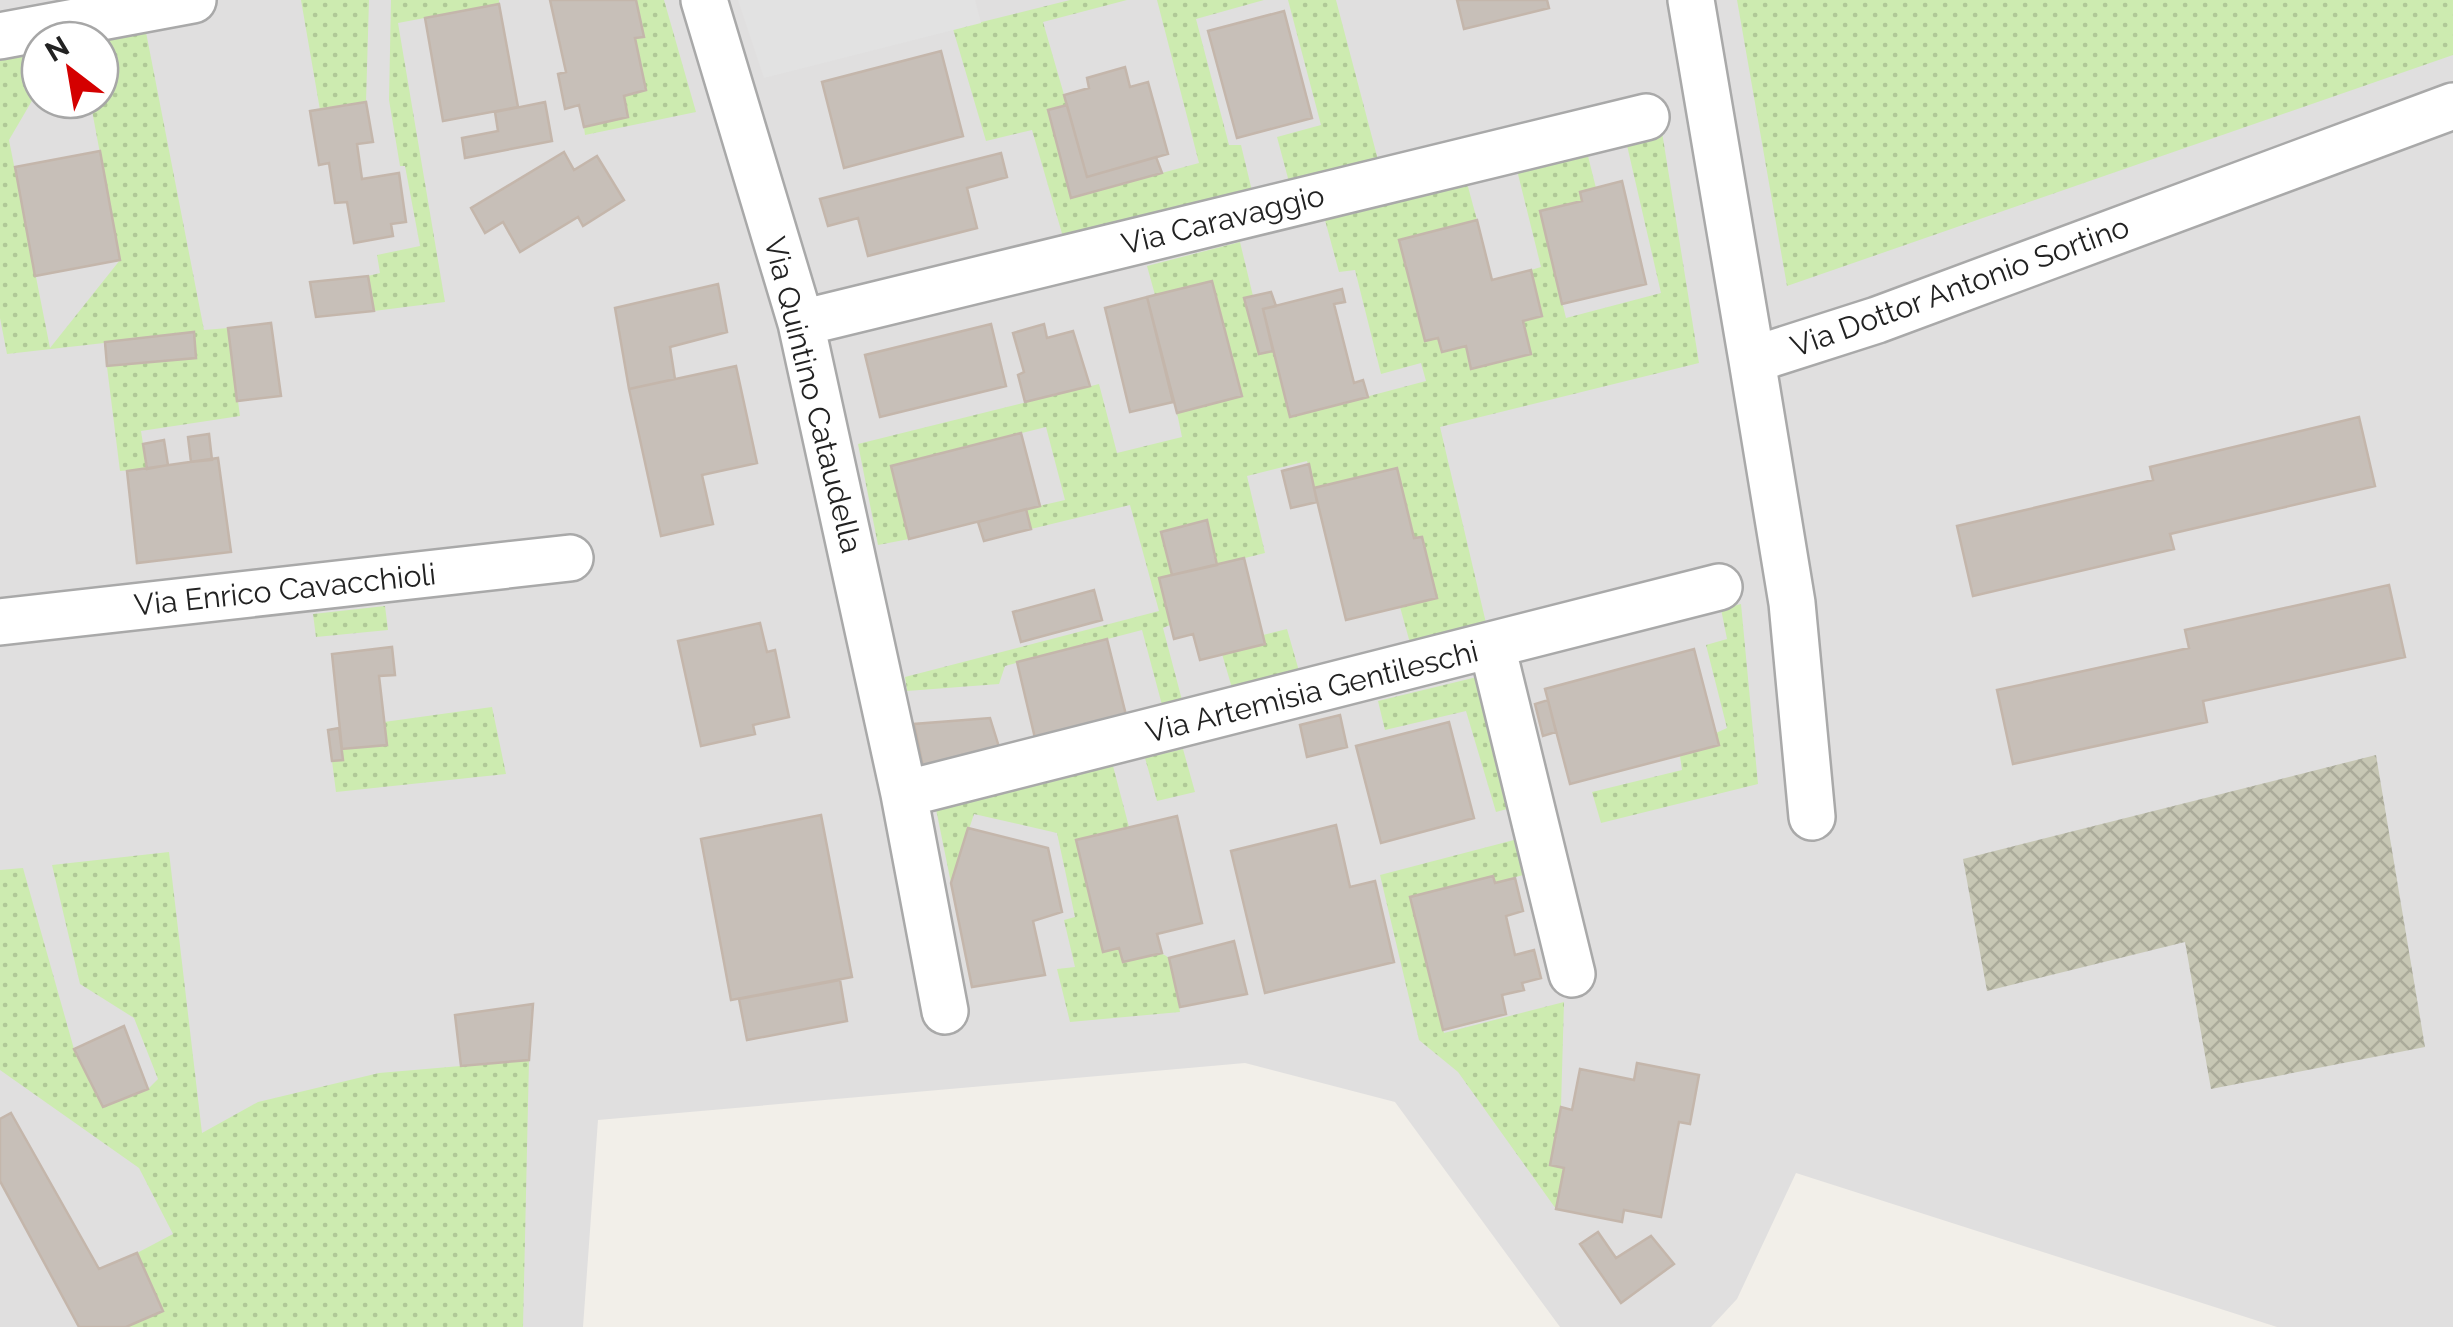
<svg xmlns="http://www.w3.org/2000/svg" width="2453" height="1327" viewBox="0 0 2453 1327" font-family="Raleway,sans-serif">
<defs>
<pattern id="construction-cross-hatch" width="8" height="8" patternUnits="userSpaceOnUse" patternTransform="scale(2.5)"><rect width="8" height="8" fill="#c7c7b4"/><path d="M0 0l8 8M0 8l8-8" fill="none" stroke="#abab9a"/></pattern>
<pattern id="grass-dots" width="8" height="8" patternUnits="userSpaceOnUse" patternTransform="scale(2.5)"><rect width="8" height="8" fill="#cdebb0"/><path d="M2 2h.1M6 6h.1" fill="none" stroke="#b0c997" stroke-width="1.8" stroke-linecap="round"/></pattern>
</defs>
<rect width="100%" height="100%" fill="#f2efe9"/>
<path fill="#e0dfdf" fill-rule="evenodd" d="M0 0H2453V1327H2277L1796 1173 1737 1299 1711 1327H1560L1395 1102 1245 1063 598 1120 583 1327H0ZM40 40H100V100H40Z"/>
<path fill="url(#construction-cross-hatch)" d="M2376 755 2425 1047 2211 1089 2185 942 1987 991 1963 859Z"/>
<path fill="url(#grass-dots)" d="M301 0H369L366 102 320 110Z
M391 0H499V4L398 23 445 302 374 311 368 276 380 273 377 255 420 246 405 166H400L389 100Z
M636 0H664L696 112 585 135 584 127 628 117 624 96 646 90 635 38 643 37Z
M1070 0H1127L1043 22 1067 105 1072 197 1199 163 1157 0H1264L1196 19 1229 145H1241L1252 191 1063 237 1032 130 986 141 953 29Z
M1288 0H1336L1378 160 1289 182 1277 137 1321 125Z
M1737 0H2453V55L1787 286Z
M145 27 204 330 228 328 240 416 141 431 147 469 120 471 104 343 7 354 0 318V54L40 47V87L9 140 50 348 120 260 90 100H100V40Z
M1662 132 1699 363 1440 427 1486 623 1410 643 1400 607 1437 597 1422 537 1414 538 1397 468 1314 488 1307 461 1247 476 1265 553 1217 565 1207 521 1162 532 1172 575 1159 578 1170 625 1163 628 1182 700 1162 705 1142 630 1005 666 999 684 907 691 905 677 1159 611 1130 505 1031 529 1026 509 1065 500 1046 427 891 466 909 539 878 545 858 444 1099 384 1117 453 1182 437 1177 413 1241 396 1155 295 1147 266 1240 242 1253 296 1259 354 1273 351 1290 417 1426 381 1421 363 1381 374 1355 270 1339 272 1325 220 1467 183 1477 220 1399 241 1425 341 1438 338 1442 352 1466 346 1472 369 1530 354 1523 321 1542 315 1531 270 1541 267 1517 170 1587 152 1596 188 1580 192 1582 201 1540 212 1566 318 1661 293 1626 141Z
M1741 604 1758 784 1601 823 1592 792 1682 770 1680 756 1719 745 1716 733 1727 728 1706 645 1727 639 1721 609Z
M385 606 388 630 316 637 313 614Z
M1287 629 1299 671 1232 688 1222 654 1264 644 1263 635Z
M1477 677 1507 809 1496 812 1466 711 1385 730 1378 701Z
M492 707 506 774 336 792 332 761 343 759 342 749 387 744 384 722Z
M1183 749 1195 792 1157 801 1145 758Z
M1113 766 1129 827 1077 840 1104 951C1122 948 1153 945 1169 958L1180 1012 1070 1022 1057 969 1075 967 1064 920 1075 917 1057 833 974 814 951 883 936 809Z
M1514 840 1523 875 1495 883 1493 876 1410 897 1444 1033 1564 1002 1561 1107 1550 1165 1564 1168 1556 1209 1458 1072 1419 1040 1380 875Z
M169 852 202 1133 258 1102 379 1073 529 1060 523 1327H126L163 1311 137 1253 173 1234 139 1168 0 1070V870L23 868 74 1049 103 1107 148 1089 158 1079 134 1018 80 984 52 865Z"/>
<path fill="#e2e2e2" d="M738 0H975L981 23 764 78Z"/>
<path fill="#c7bfb8" stroke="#c4b6ab" stroke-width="2.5" d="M550 0H636L644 37 635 38 646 90 624 96 628 117 584 127 579 105 565 109 558 74 566 72Z
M1457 0H1547L1549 8 1464 29Z
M499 4 518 107 443 121 425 18Z
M1284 11 1312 118 1237 138 1208 31Z
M941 51 963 136 844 168 822 82Z
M1125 67 1130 87 1148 82 1168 154 1087 177 1064 95 1089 88 1087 78Z
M366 102 373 142 357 144 362 179 399 173 406 222 391 224 393 236 354 243 347 202 335 203 329 163 319 165 310 111Z
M545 102 552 141 465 158 462 138 498 131 495 112Z
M1067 105 1087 177 1156 157 1162 173 1071 198 1048 110Z
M100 151 120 260 35 276 15 167Z
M564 152 574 170 597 156 624 200 583 226 578 217 520 252 503 222 485 233 471 208Z
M1001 153 1007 177 967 188 977 228 868 256 858 218 828 226 820 199Z
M1622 181 1646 284 1562 304 1540 211 1582 201 1580 192Z
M1477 220 1492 280 1531 270 1542 316 1523 321 1531 354 1471 369 1466 346 1442 352 1438 338 1425 341 1399 240Z
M368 276 374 311 316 317 310 282Z
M1212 281 1242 396 1177 413 1147 297Z
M718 284 727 332 670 347 675 379 629 389 615 308Z
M1342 289 1345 302 1334 304 1354 383 1363 380 1368 397 1290 417 1263 309Z
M1271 292 1276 306 1263 309 1273 351 1259 354 1244 298Z
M1147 297 1173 402 1130 412 1105 308Z
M271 323 281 396 237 401 228 328Z
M991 324 1006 386 880 417 865 355Z
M1044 324 1047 338 1073 331 1090 386 1025 402 1018 375 1024 372 1013 333Z
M194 332 196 358 107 366 105 342Z
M736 366 757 463 702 475 713 524 661 536 629 389Z
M2359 417 2375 486 2170 534 2174 549 1973 596 1957 526 2153 480 2150 467Z
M1021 433 1040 506 909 539 891 466Z
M209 434 212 460 191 462 188 437Z
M164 440 168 465 147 469 143 444Z
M218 458 231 552 137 563 127 471Z
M1309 464 1317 502 1291 508 1282 471Z
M1397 468 1414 538 1422 537 1437 598 1346 620 1314 488Z
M1026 509 1031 529 984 541 978 522Z
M1207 520 1217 565 1172 575 1161 532Z
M1244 558 1265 644 1200 660 1193 634 1174 639 1159 578Z
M2389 585 2405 657 2203 701 2207 722 2013 764 1997 690 2189 648 2185 630Z
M1094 590 1102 620 1021 642 1013 612Z
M760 623 767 652 775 650 789 717 753 725 755 734 701 746 678 641Z
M1107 639 1126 715 1035 738 1017 662Z
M392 647 395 675 379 676 387 745 342 749 332 654Z
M1694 649 1719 745 1570 784 1545 689Z
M1548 700 1556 732 1543 736 1535 704Z
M1340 715 1347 747 1307 757 1300 725Z
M990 718 999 747 923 766 914 724Z
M1449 722 1474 818 1381 843 1356 746Z
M339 728 343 760 332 761 328 730Z
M821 815 852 977 731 1000 701 839Z
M1177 816 1202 923 1157 934 1162 953 1123 962 1119 948 1103 952 1076 840Z
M1336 825 1350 887 1375 881 1394 962 1265 993 1231 851Z
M968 828 1048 848 1062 912 1033 921 1045 975 972 987 951 883Z
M1493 876 1495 883 1515 878 1523 911 1506 916 1515 955 1534 950 1541 978 1522 983 1524 990 1502 995 1506 1014 1443 1030 1410 897Z
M1234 941 1247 994 1180 1007 1169 958Z
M840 980 847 1021 747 1040 739 999Z
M533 1004 529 1060 461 1066 455 1015Z
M124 1026 148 1089 103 1107 74 1049Z
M1637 1063 1699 1075 1690 1124 1679 1122 1661 1217 1624 1210 1622 1222 1556 1209 1564 1168 1550 1165 1561 1107 1572 1110 1580 1069 1634 1080Z
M11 1113 99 1269 137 1253 163 1311 126 1327H79L0 1181V1119Z
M1598 1232 1616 1258 1651 1236 1674 1264 1621 1303 1580 1244Z"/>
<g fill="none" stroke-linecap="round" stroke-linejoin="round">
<g stroke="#a9a9a9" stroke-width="50">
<path id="minor" d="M704 0 801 323 904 794 945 1011
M1691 0 1752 360 1877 320 2453 106
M0 36 193 0
M801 323 1646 117
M1752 360 1792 603 1812 817
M0 622 570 558
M1492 646 1572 974
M904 794 1719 587"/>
</g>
<use href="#minor" stroke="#fff" stroke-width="45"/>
</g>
<g text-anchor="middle" stroke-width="9" stroke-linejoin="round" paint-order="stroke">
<g font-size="30" fill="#222" stroke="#fff">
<text transform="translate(1223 220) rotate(-14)" y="10">Via Caravaggio</text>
<text transform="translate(1960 287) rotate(-20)" y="10">Via Dottor Antonio Sortino</text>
<text transform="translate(813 395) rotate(76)" y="10">Via Quintino Cataudella</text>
<text transform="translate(285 590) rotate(-6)" y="10">Via Enrico Cavacchioli</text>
<text transform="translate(1312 692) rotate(-14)" y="10">Via Artemisia Gentileschi</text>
</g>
</g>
<g transform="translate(70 70) rotate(329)"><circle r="48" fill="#ffffff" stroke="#a7a7a7" stroke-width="2.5"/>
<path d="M0-8L18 38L0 25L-18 38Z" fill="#d40000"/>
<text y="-15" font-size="28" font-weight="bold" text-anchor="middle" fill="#222222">N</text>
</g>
</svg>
